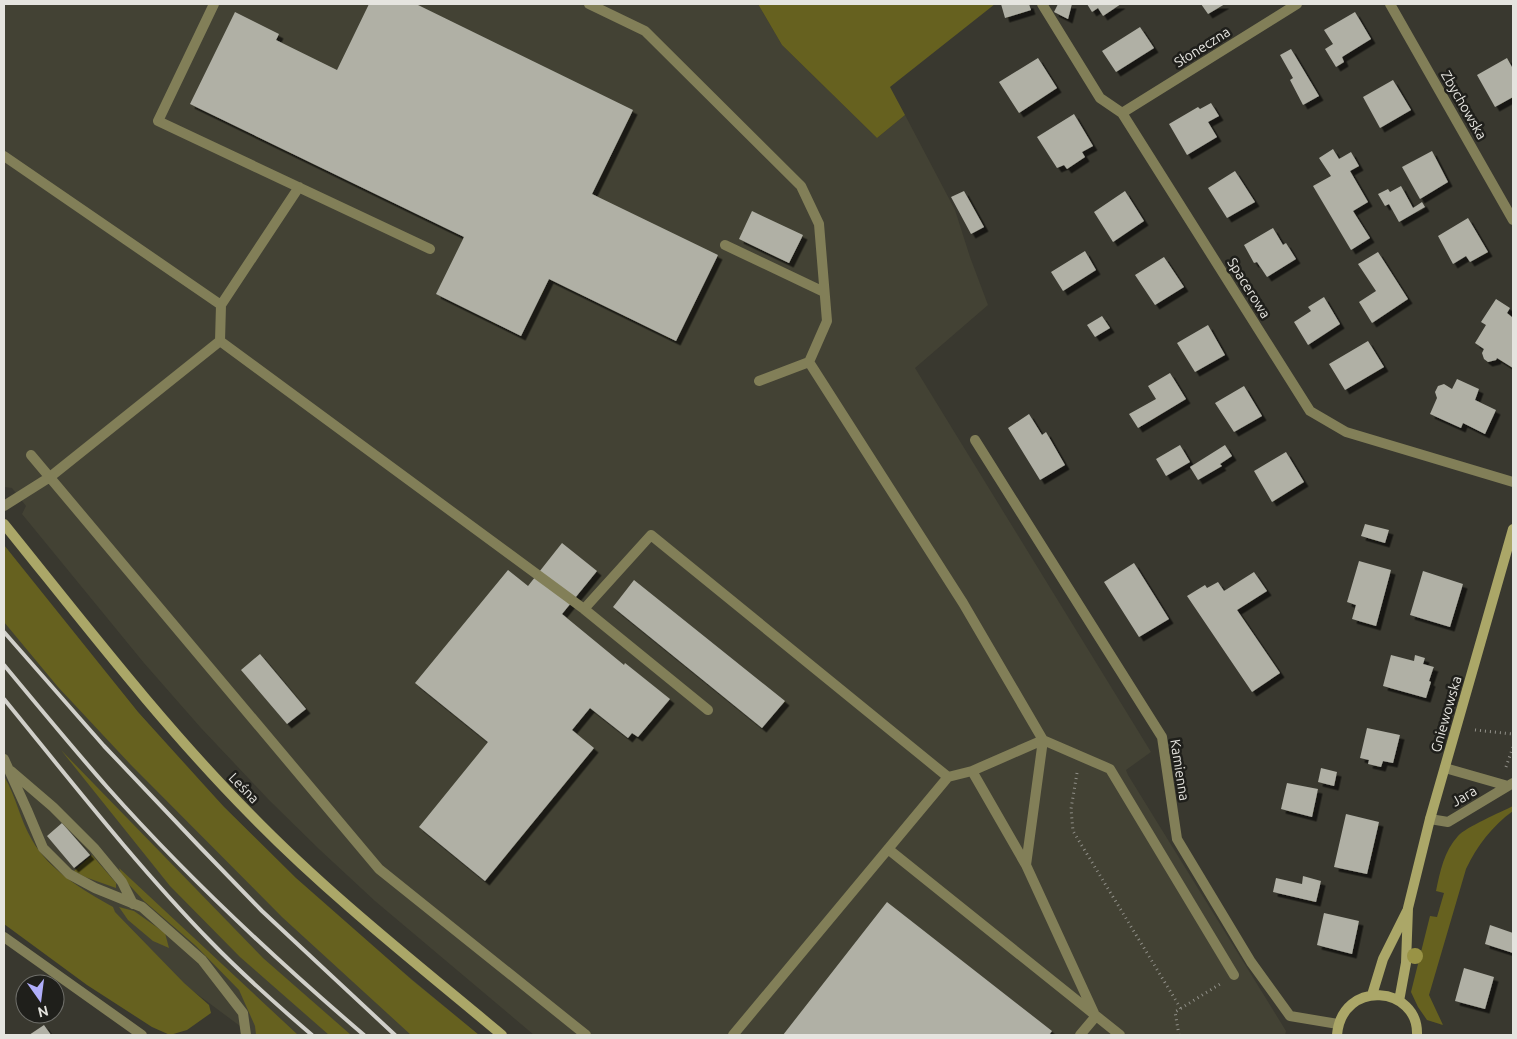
<svg xmlns="http://www.w3.org/2000/svg" width="1517" height="1039" viewBox="0 0 1517 1039" font-family="Ubuntu,sans-serif">
<defs>
<filter id="shadow"><feDropShadow dx="4.5" dy="4.5" stdDeviation="0" flood-color="#0009"/></filter>
</defs>
<rect width="100%" height="100%" fill="#39382f"/>
<path fill="#434234" d="M4 4H758L782 45 877 138 905 115 955 210 970 257 988 305 915 368 1151 752 1126 770 1128 775 1286 1031 1285 1035H534L375 901 319 849 269 800 201 728 144 663 22 514 26 506 12 488 4 487Z
M4 549 138 712 201 783 313 897 479 1035H252L150 959 4 814Z"/>
<path fill="#66611f" d="M758 4H995L890 87 905 115 877 138 782 45Z
M4 545 138 712 224 807 296 878 412 980 479 1035H411L282 917 131 765 58 687 4 622Z
M61 750 263 958 351 1035H329L240 957 170 886Z
M4 776C16 796 20 820 32 840 50 871 83 890 113 907L115 912 184 983 209 1005 211 1013 187 1030 170 1035 152 1027 87 985 4 924Z
M1513 806V811C1492 826 1477 846 1466 869L1429 995 1443 1025 1427 1020 1418 1007 1411 992 1430 916 1437 917 1444 893 1436 891C1440 872 1444 851 1458 836 1466 827 1501 812 1513 806Z
M92 855 116 883V888L85 877 74 871Z
M119 868 298 1035H256L255 1026 239 990 196 946 144 901 122 877Z
M119 907 134 911 165 933 169 948 153 941 128 920Z"/>
<path fill="#b0b0a5" filter="url(#shadow)" d="M369 4H416L633 110 592 194 718 255 676 341 549 279 521 336 436 294 464 237 190 104 235 12 279 34 276 40 337 70Z
M1001 4H1029L1031 10 1005 18Z
M1058 4H1072L1068 19 1054 12Z
M1087 4H1121L1103 16 1098 8 1092 12Z
M1201 4H1225L1208 14Z
M1355 12 1371 39 1342 57 1344 62 1336 67 1325 49 1333 44 1324 30Z
M1140 27 1154 48 1116 72 1102 51Z
M1291 49 1319 96 1303 105 1290 80 1293 78 1280 55Z
M1038 58 1057 88 1019 113 999 82Z
M1507 58 1513 69V97L1495 107 1477 75Z
M1393 80 1411 110 1380 128 1363 97Z
M1211 103 1219 116 1208 122 1217 137 1187 155 1169 124 1198 107 1200 109Z
M1074 114 1093 146 1082 152 1085 157 1067 169 1064 165 1057 168 1037 137Z
M1333 149 1339 159 1351 152 1359 166 1350 171 1368 202 1353 211 1370 238 1351 250 1313 186 1331 176 1319 158Z
M1432 151 1448 182 1420 199 1402 167Z
M1235 171 1255 202 1227 218 1208 188Z
M1401 186 1413 208 1422 202 1425 207 1399 222 1389 204 1385 206 1378 194 1388 189 1390 192Z
M964 191 984 227 971 234 951 197Z
M1125 191 1144 221 1113 242 1094 212Z
M752 211 803 235 789 263 739 239Z
M1468 218 1488 252 1470 262 1466 256 1453 264 1438 236Z
M1273 228 1283 245 1286 243 1296 259 1267 277 1257 262 1254 263 1244 245Z
M1085 251 1096 270 1063 291 1051 272Z
M1378 252 1408 299 1372 323 1359 302 1376 291 1358 264Z
M1164 257 1184 287 1155 305 1135 275Z
M1324 297 1340 324 1308 345 1294 322 1311 311 1308 307Z
M1496 299 1510 308 1507 313 1513 318V368L1497 358 1496 360 1488 362 1484 359 1482 353 1484 349 1475 343 1486 325 1481 322Z
M1102 316 1110 328 1095 337 1087 325Z
M1208 325 1225 355 1195 372 1177 343Z
M1368 341 1384 367 1345 390 1329 364Z
M1170 373 1186 399 1138 428 1129 414 1156 399 1148 386Z
M1457 379 1479 389 1475 400 1496 410 1485 434 1463 423 1461 428 1430 414 1437 398 1435 392 1438 386 1444 384 1452 389Z
M1244 386 1262 416 1234 432 1215 403Z
M1029 414 1042 435 1046 432 1065 465 1040 480 1008 428Z
M1180 445 1190 462 1166 476 1156 459Z
M1225 445 1232 456 1220 464 1222 466 1198 480 1190 467Z
M1286 452 1304 482 1272 502 1254 471Z
M1365 524 1389 530 1385 543 1361 536Z
M562 543 597 571 562 614 624 665 625 663 670 699 638 737 632 733 628 738 590 708 572 730 594 748 485 881 419 827 488 742 415 683 508 570 528 586Z
M1359 561 1391 570 1376 626 1352 619 1356 605 1347 602Z
M1134 563 1169 619 1139 637 1104 582Z
M1423 571 1463 584 1450 627 1410 615Z
M1254 572 1267 591 1237 610 1280 673 1252 692 1187 596 1205 585 1207 588 1218 582 1224 591Z
M634 580 785 701 762 728 613 607Z
M260 654 306 709 287 724 241 670Z
M1391 655 1414 661 1415 655 1425 658 1423 664 1434 667 1433 669 1429 681 1431 682 1426 698 1383 686Z
M1367 728 1400 735 1393 763 1383 761 1381 767 1368 764 1369 760 1360 758Z
M1321 768 1337 772 1334 786 1318 782Z
M1287 783 1318 789 1312 817 1281 809Z
M1346 814 1379 822 1367 874 1334 867Z
M62 823 90 855 74 868 47 836Z
M1303 876 1321 881 1316 902 1273 892 1276 878 1302 884Z
M887 902 1052 1031 1049 1035H783Z
M1324 913 1359 921 1352 954 1317 945Z
M1490 925 1513 933V953L1485 944Z
M1464 968 1494 977 1485 1009 1455 1001Z
M44 1025 51 1035H29Z"/>
<g fill="none" stroke-linecap="round" stroke-linejoin="round">
<path stroke="#919089" stroke-width="3" stroke-dasharray="1 4" stroke-linecap="butt" d="M1475 730 1513 734
M1506 767 1513 747
M1077 773 1071 809 1073 831 1181 1009
M1179 1035 1175 1012 1220 984"/>
<path stroke="#827f58" stroke-width="10" d="M214 4 158 121 430 249
M589 4 645 31 801 186 819 224 827 321 809 362
M4 156 221 305
M725 245 824 292
M220 341 221 305 299 187
M759 381 809 362 963 603 1043 740 1110 769 1234 975
M31 455 379 869 586 1035
M4 506 50 477 220 341 584 609 708 710
M584 609 651 535 948 777
M972 771 1026 865 1094 1013
M888 849 1120 1035
M1026 865 1043 740
M733 1035 948 777 972 771 1043 740
M1080 1035 1096 1016"/>
<path stroke="#827f58" stroke-width="10" d="M1042 4 1100 98 1122 113 1310 411 1346 432 1513 482
M1390 4 1513 220
M1122 113 1297 4
M975 440 1162 737 1177 839 1251 962 1290 1016 1338 1024
M4 759 27 810 43 848 69 874 95 888 142 907 202 960 243 1013 246 1035
M1445 768 1508 786
M11 771 53 807 94 848 122 882 133 904
M1430 819 1448 822 1513 783
M4 937 142 1035"/>
<path stroke="#aba768" stroke-width="10" d="M4 524C84 623 162 725 251 815 329 895 417 964 502 1035
M1372 995 1383 959 1407 911
M1399 1001 1406 963 1408 908 1430 819 1513 529
M1337 1035C1342 978 1419 986 1417 1035"/>
<path stroke="#d0cfc9" stroke-width="4" d="M4 632 104 746 198 845 262 911 395 1035
M4 665C38 706 72 747 107 787 186 876 274 958 364 1035
M4 699C71 781 137 866 211 942 243 975 277 1005 312 1035"/>
</g>
<circle fill="#999345" cx="1415" cy="956" r="8"/>
<g text-anchor="middle" stroke-width="5" stroke-linejoin="round" paint-order="stroke">
<g font-size="14" fill="#e5e4df" stroke="#1f1f1b">
<text transform="translate(1202 47) rotate(-32)" y="5">Słoneczna</text>
<text transform="translate(1464 105) rotate(60)" y="5">Zbychowska</text>
<text transform="translate(1249 288) rotate(58)" y="5">Spacerowa</text>
<text transform="translate(1446 714) rotate(-74)" y="5">Gniewowska</text>
<text transform="translate(1180 770) rotate(81)" y="5">Kamienna</text>
<text transform="translate(244 788) rotate(46)" y="5">Leśna</text>
<text transform="translate(1464 796) rotate(-30)" y="5">Jara</text>
</g>
</g>
<rect width="1517" height="1039" fill="none" stroke="#e5e4df" stroke-width="10"/>
<g transform="translate(40 999) rotate(166)"><circle r="24" fill="#1f1f1b" stroke="#6e6e69"/>
<path d="M0-4L9 19L0 12L-9 19Z" fill="#b0aefa"/>
<text y="-8" font-size="14" font-weight="bold" text-anchor="middle" fill="#e5e4df">N</text>
</g>
</svg>
